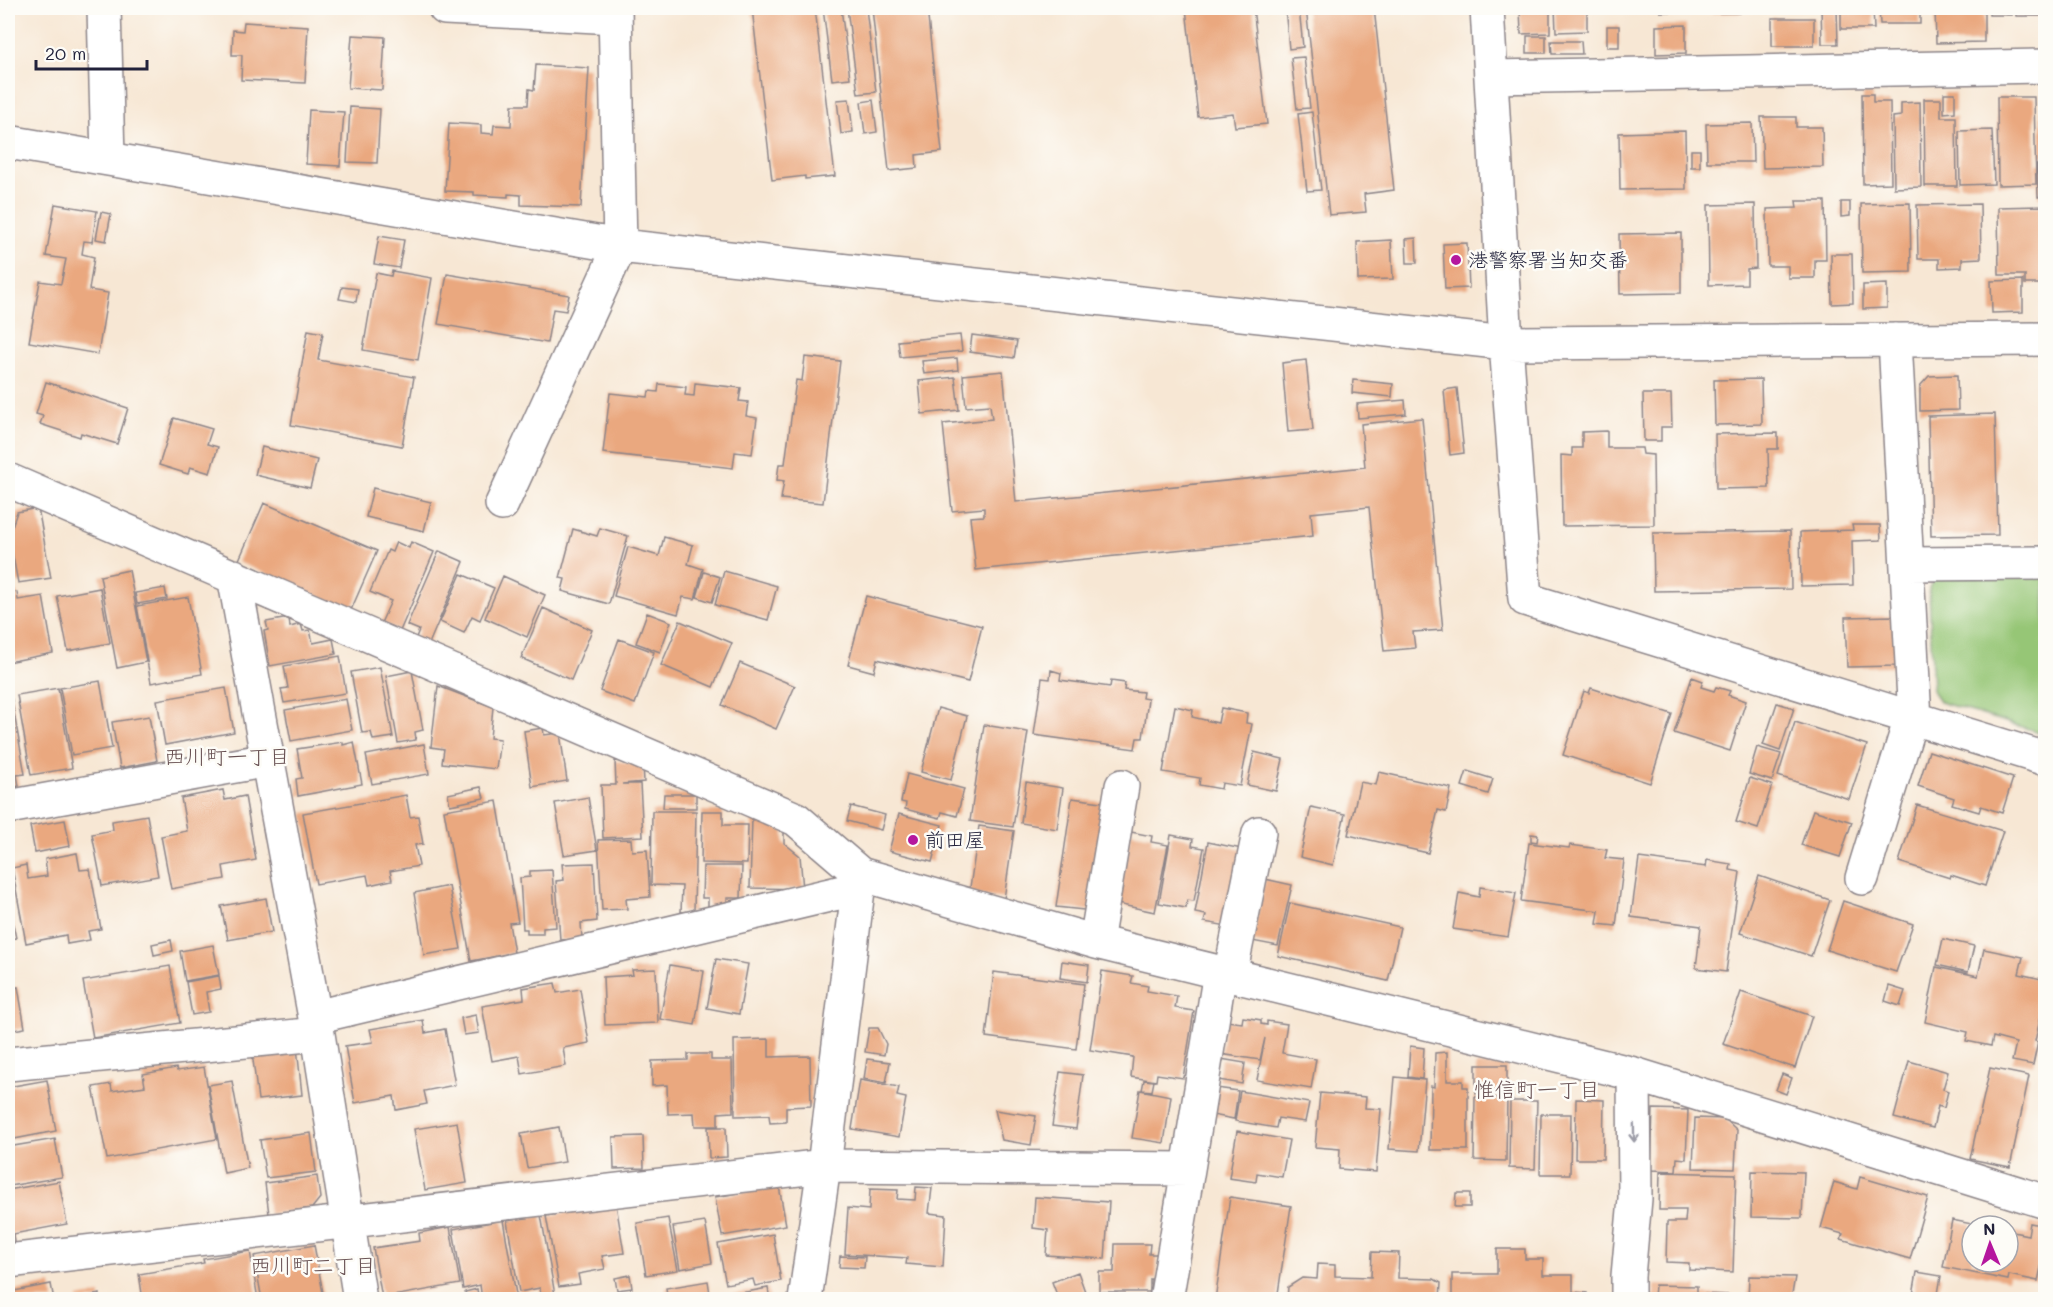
<svg xmlns="http://www.w3.org/2000/svg" width="2053" height="1307" viewBox="0 0 2053 1307" font-family="Mali,'Klee One',sans-serif">
<rect width="100%" height="100%" fill="#fdfcf7"/>
<filter id="ink" filterUnits="userSpaceOnUse"><feTurbulence type="fractalNoise" baseFrequency=".0167" numOctaves="2"/><feDisplacementMap in="SourceGraphic" scale="12" xChannelSelector="R" yChannelSelector="G"/><feConvolveMatrix kernelMatrix="1 2 1 2 8 2 1 2 1" color-interpolation-filters="sRGB"/></filter>
<filter id="wash" filterUnits="userSpaceOnUse"><feTurbulence type="fractalNoise" baseFrequency=".008" numOctaves="4" result="noise"/><feDisplacementMap in="SourceGraphic" scale="24" xChannelSelector="R" yChannelSelector="G"/><feGaussianBlur stdDeviation="1.35" result="paint"/><feColorMatrix in="noise" values="0 0 0 0 0 0 0 0 0 0 0 0 0 0 0 0 0 1.4 0 .05"/><feComposite in="paint" operator="in"/></filter>
<g filter="url(#wash)">
<rect width="100%" height="100%" fill="#f7e7d4"/>
<path fill="#96c676" stroke="#5c7458" stroke-width="1.5" d="M2045 574V734L1940 702 1933 692 1929 588 1935 576Z"/>
<g id="blocks">
<path fill="#eaa87f" d="M752 8H815L835 176 805 179V176L772 180Z
M823 8H841L850 78 832 80Z
M847 8H866L876 92 858 94Z
M872 8H927L942 152 916 155 917 168 889 171Z
M1186 8H1253L1267 124 1235 127 1233 113 1198 117Z
M1285 8H1299L1303 47 1289 49Z
M1306 8H1374L1394 190 1364 194 1366 212 1329 215Z
M1520 8H1550V33L1521 34Z
M1555 8H1587V31L1556 32Z
M1660 8H1696V11L1660 12Z
M1712 8H1740V13H1712Z
M1821 8H1837L1838 44H1822Z
M1841 8H1873L1874 29H1841Z
M1879 8H1920V24H1880Z
M1935 8H1984V42L1936 43Z
M1989 8H2012V15H1989Z
M2015 8H2040V16H2016Z
M1772 18H1814V46H1772Z
M244 22 308 26 305 83 241 80 242 55H232L233 30 243 31Z
M1686 25V53L1656 54V26Z
M1607 26H1619V47H1607Z
M352 35 385 37 382 90 348 88Z
M1527 36H1546V53H1527Z
M1551 41H1581L1582 54H1552Z
M1304 57 1310 108 1297 109 1291 58Z
M536 65 589 68 581 207 521 205V195L508 194V197L474 195V192L445 191 449 123 481 125V133L493 134 494 125 511 126 512 105H528L529 89 534 90Z
M1944 93H1955V112L1944 113Z
M1862 94H1873V102H1890L1891 183 1863 184Z
M1997 97H2034L2036 184 1998 185Z
M849 99 853 132 841 134 837 100Z
M1924 99H1941V117H1956L1957 186H1925Z
M873 100 877 132 865 134 861 102Z
M1920 102 1921 187 1894 188 1893 117 1901 116V103Z
M350 107 380 109 377 163 347 162Z
M2041 108H2046V156H2041Z
M309 110 344 112 340 166 306 164Z
M1312 112 1321 190 1307 191 1298 114Z
M1761 117H1796V127H1822L1823 167 1763 168Z
M1752 123 1753 162H1707L1706 124Z
M1992 130 1994 184 1960 185 1959 131Z
M1685 131 1686 189 1620 190 1619 133Z
M1691 150H1700V167H1691Z
M2037 164H2046V197H2038Z
M1796 201H1825L1826 260H1815V278H1788V266H1768L1767 209 1797 208Z
M1841 202H1850V216L1841 217Z
M1910 203 1911 272 1862 273 1861 204Z
M55 204 97 211 92 242 84 241 82 254 94 257 89 290 108 293 98 354 29 342 40 281 61 284 66 259 46 256Z
M1755 204 1756 268 1747 269V284L1709 285 1708 205Z
M1980 204 1981 258 1962 259V267L1939 268V259H1918L1917 205Z
M2046 206V284H2025V275H1999L1998 207Z
M101 212 111 214 106 241 96 239Z
M1681 233V293L1620 294 1619 234Z
M379 236 404 240 399 268 374 264Z
M1416 238 1417 263H1407L1406 239Z
M1391 240 1393 279 1358 280 1357 242Z
M1467 243 1469 288 1445 289 1443 244Z
M1831 254H1852L1853 303 1832 304Z
M392 271 432 278 418 360 363 350 376 273 391 276Z
M447 274 569 295 566 311 553 309 547 343 438 324Z
M2023 280V312L1992 313 1991 281Z
M1887 284V308L1863 309V285Z
M342 287 358 289 356 302 339 299Z
M308 330 323 333 318 360 414 377 402 446 291 425Z
M960 335 962 351 900 357 898 341Z
M972 335 1017 341 1014 358 970 352Z
M805 357 840 361 823 503 781 499 784 481 777 480 779 464H785L796 380 802 381Z
M957 358 958 370 924 374 922 361Z
M1306 360 1313 430 1288 432 1282 363Z
M1003 371 1016 502 1365 467 1361 424 1422 418 1443 630 1413 632 1415 648 1384 651 1369 507 1311 513 1313 536 976 570 970 517 984 516V508L952 511 943 424 992 419 990 405 966 407 963 375Z
M1957 375 1958 410 1920 411V386L1929 376Z
M955 377 959 410 922 414 919 381Z
M1761 379 1762 424 1715 425 1714 380Z
M1353 380 1393 384 1392 397 1352 393Z
M46 382 128 408 117 444 81 433 80 437 40 424 43 416 36 414Z
M695 383 741 388 739 401 748 402 746 416 757 418 752 454 735 452 733 468 603 453 610 393 648 397 649 391 658 392 659 384 686 387 685 395 694 396Z
M1457 388 1464 453 1450 455 1444 390Z
M1643 394H1671L1672 427H1661V441H1644Z
M1405 400 1406 414 1358 418 1357 404Z
M1995 414 1998 535 1931 536 1928 416Z
M174 418 212 429 207 444 218 447 210 473 190 467 188 474 159 465Z
M1607 431V448H1642L1643 454 1653 455 1654 525 1562 526 1561 455 1572 456V448H1582V432Z
M1778 433V449H1768L1769 488 1716 489 1715 434Z
M262 447 317 460 310 488 255 475Z
M373 488 431 502 424 531 366 517Z
M264 503 377 551 351 610 238 562Z
M38 508 51 578 18 583 9 535 17 512Z
M1852 525H1880L1881 540 1852 541 1853 585 1801 586 1800 532 1853 530Z
M600 528 628 536 609 604 562 591 565 579 560 578 573 529 597 536Z
M1790 531 1791 589 1654 591 1653 533Z
M664 537 693 545 688 564 703 569 695 599 683 597 678 614 614 596 628 547 659 556Z
M396 542 409 548 411 542 434 552 400 631 381 623 391 601 370 592 388 550 392 552Z
M439 551 464 562 428 646 415 640 419 630 407 625Z
M129 570 146 662 117 668 100 576Z
M724 571 777 586 768 620 715 605Z
M704 572 720 577 712 602 697 597Z
M461 574 494 588 480 620 472 616 464 633 440 622Z
M503 576 545 595 527 637 485 618Z
M100 588 110 643 68 651 57 596Z
M165 588 167 599 137 604 135 593Z
M17 592 18 600 43 596 53 653 8 662V593Z
M866 596 982 626 968 682 877 659 874 672 848 665Z
M188 597 202 674 151 683 137 606Z
M543 608 592 630 571 680 521 658Z
M647 613 671 622 660 652 636 643Z
M1895 616 1896 666 1847 667 1845 617Z
M289 618 290 627 301 624 303 631 310 630 313 643 333 639 336 654 270 666 264 631 268 630 266 622Z
M680 621 732 643 713 687 661 665Z
M619 639 654 652 635 704 600 691Z
M340 656 346 693 284 703 281 689 288 688 284 666Z
M740 663 795 686 776 729 722 705Z
M380 667 393 737 373 740 371 732 362 733 351 672Z
M1051 670 1061 673 1060 680 1110 687 1111 681 1125 683 1124 690 1143 692 1142 698 1148 699 1143 738H1137L1135 749 1034 735 1042 678 1050 679Z
M412 671 423 730 415 732 416 740 398 743 386 676Z
M1692 677 1703 681 1701 687 1714 691 1716 687 1730 691 1728 695 1746 701 1730 751 1674 733Z
M100 681 112 748 72 755 60 688Z
M438 686 493 707 490 738 500 739 496 769 442 763 444 749 431 747Z
M58 688 72 768 31 775 17 695Z
M226 688 234 732 165 745 157 700Z
M1591 688 1672 714 1650 783 1563 755 1584 691 1589 693Z
M8 696H11L25 774 17 775 19 786 8 788Z
M346 699 352 730 291 741 285 710Z
M1777 703 1794 708 1780 751 1763 745Z
M1175 706 1193 710 1192 717 1218 723 1221 708 1247 713 1246 723 1252 724 1240 786 1222 783 1221 789 1199 785 1200 778 1163 772Z
M938 708 967 716 951 780 921 772Z
M149 716 157 761 120 768 112 722Z
M1795 722 1867 745 1849 799 1778 776Z
M984 725 1028 732 1013 827 970 821Z
M543 728 544 735 560 733 567 781 532 787 524 731Z
M343 742V745L354 742 362 784 298 796 296 779 302 778 297 749Z
M424 744 429 774 372 784 366 755Z
M1757 747 1781 754 1772 781 1749 774Z
M1929 751 2013 778 2002 813 1981 806 1979 812 1952 804 1954 798 1918 786Z
M1254 752 1283 759 1276 791 1247 785Z
M615 761 643 764 644 782 622 784H640L643 836 603 838 601 785H616Z
M1467 771 1493 779 1488 794 1462 786Z
M1379 772 1451 788 1446 812 1438 810 1428 853 1348 835 1360 782 1376 785Z
M907 774 964 789 957 816 942 812 940 818 905 809 906 803 901 802Z
M1750 778 1772 785 1758 829 1736 822Z
M1026 782 1063 788 1057 829 1021 823Z
M481 787 484 798 450 805 448 794Z
M223 790 225 800 245 796 256 860 223 866 225 879 171 889 161 836 187 831 181 798Z
M664 794H696V808H663Z
M406 795 410 817 418 816 423 844 415 845 419 866 390 871 392 880 369 885 367 875 316 884 303 813Z
M588 797 597 850 564 855 555 803Z
M1072 798 1109 803 1093 911 1056 907Z
M497 801 518 922 509 923 514 953 471 961 444 810Z
M1917 805 2003 831 1985 886 1951 875 1950 878 1899 862Z
M851 806 885 815 881 830 847 821Z
M1311 807 1345 814 1333 865 1300 857Z
M1813 810 1852 822 1840 857 1801 845Z
M652 811H696L694 912H681L682 886 651 885Z
M702 811H723V825H748L747 864 701 863Z
M899 814 942 825 932 862 889 851Z
M147 815 158 876 102 886 92 834 113 830 112 821Z
M752 818 784 831V843L800 856 803 889 750 888Z
M65 820 70 846 35 853 30 826Z
M979 826 1014 831 1004 899 969 894Z
M1131 832 1152 836 1151 842 1168 845 1155 912 1117 904Z
M1531 834 1538 835 1537 842 1531 841Z
M1171 835 1193 839 1192 846 1204 848 1194 901 1187 900 1186 908 1159 903Z
M631 839 632 851 647 850 650 897 626 899 627 909 602 910 598 840Z
M1208 842 1247 850 1233 927 1204 922 1206 915 1195 913Z
M1529 843 1569 848 1570 845 1607 850 1605 858 1624 860 1616 926 1597 924 1599 911 1521 901Z
M77 853 80 870 90 869 101 929 88 931 90 940 67 944 66 935 26 943 12 868 26 865 28 879 47 876 45 859Z
M1639 858 1706 867 1707 860 1731 864 1730 870 1740 872 1726 972 1696 968 1701 926 1631 917Z
M594 863 597 921 581 923 582 939 560 940 556 881 564 880 562 864Z
M703 866H742L741 898H727V907H708V898H702Z
M552 870 556 927 543 928V934H527V929H523L520 878 530 877V871Z
M1759 876 1830 900 1811 956 1740 933Z
M1265 879 1292 885 1278 946 1252 941Z
M449 886 461 949 424 955 414 893Z
M1480 887 1516 893 1508 937 1453 929 1459 893 1479 897Z
M266 898 272 932 228 940 221 906Z
M8 900 16 938 8 939Z
M1843 901 1913 924 1896 972 1827 950Z
M1290 903 1400 927 1388 981 1278 956Z
M1943 939 1974 946 1968 972 1937 965Z
M171 940 173 951 154 955 152 944Z
M213 945 219 975 185 981 180 951Z
M1984 949 2023 957 2019 974 2046 980V994L2035 1041 2038 1042 2033 1065 2012 1061 2016 1043 1993 1037 1991 1046 1966 1041 1968 1032 1925 1022 1936 967 1978 976Z
M716 959 748 964 739 1014 707 1008Z
M1062 961 1089 965 1087 982 1060 978Z
M670 965 704 971 695 1025 660 1019Z
M170 966 180 1023 93 1038 83 981Z
M656 969 658 1023 605 1025 603 977 633 975 632 970Z
M1102 971 1133 976 1131 983 1148 986 1147 991 1177 996 1175 1008 1194 1011 1183 1078 1157 1074 1156 1081 1131 1077 1133 1057 1090 1050Z
M994 972 1084 984 1076 1049 986 1037Z
M219 976 221 989 206 992 209 1012 192 1015 186 982Z
M555 983 557 993 580 989 589 1043 563 1048 566 1066 522 1074 519 1056 492 1061 482 1006 524 999 523 988Z
M1889 986 1905 991 1900 1006 1885 1001Z
M18 987 25 1028 8 1031V989Z
M1741 992 1812 1016 1795 1068 1723 1044Z
M476 1015 479 1033 464 1035 461 1018Z
M1243 1017 1261 1020V1024L1267 1025V1021L1287 1024 1282 1053 1316 1059 1311 1089 1257 1080 1265 1038 1260 1060 1220 1054 1226 1021 1242 1023Z
M423 1020 425 1033 445 1029 455 1085 424 1091 427 1104 396 1110 394 1096 355 1103 345 1046 373 1042 370 1029Z
M869 1028H878L886 1044 884 1055 865 1052Z
M2045 1032H2046V1056L2040 1055Z
M769 1039V1057L810 1056 811 1106 786 1107V1122L770 1123 769 1115 735 1116 734 1040Z
M1410 1046 1424 1048 1422 1079 1408 1077Z
M297 1047 302 1095 258 1100 252 1052Z
M1447 1052V1081H1463V1087H1468V1150H1430L1431 1086 1434 1087 1435 1053Z
M688 1054H711V1060H732L733 1112 718 1113V1126H695L694 1113 668 1114 667 1085 652 1086V1061L688 1060Z
M867 1059 890 1062 886 1083 864 1079Z
M1221 1059 1245 1063 1242 1084 1218 1080Z
M1909 1061 1948 1072 1943 1089 1948 1091 1944 1108 1938 1106 1933 1128 1894 1118Z
M1476 1065H1507V1094H1476Z
M204 1067 217 1139 107 1159 93 1087 111 1084 112 1091 145 1086 143 1074 176 1068 177 1071Z
M1990 1068 2029 1076 2010 1167 1970 1159Z
M1060 1072 1083 1075 1076 1129 1052 1126Z
M1782 1074 1792 1078 1786 1094 1776 1090Z
M1395 1077 1425 1080 1419 1151 1389 1149Z
M47 1080 56 1131 9 1140 8 1087Z
M860 1080 899 1087 897 1096 906 1098 899 1137 852 1129Z
M1144 1080 1154 1081 1152 1091 1142 1090Z
M232 1081 248 1168 224 1173 208 1085Z
M1216 1088 1238 1091 1234 1119 1212 1115Z
M1140 1090 1171 1096 1164 1143 1132 1138Z
M1240 1091 1309 1103 1305 1122 1278 1118 1276 1128 1235 1121Z
M1320 1093 1366 1097 1365 1108 1381 1109 1376 1172 1339 1169 1340 1149 1315 1147Z
M1475 1097 1507 1098 1506 1161 1474 1160Z
M1576 1099 1604 1100 1603 1159H1575Z
M1510 1101H1537L1535 1169 1509 1168Z
M1653 1109 1688 1110 1686 1159 1677 1158 1676 1171 1651 1170Z
M995 1110 1036 1116 1031 1145 1002 1140Z
M1541 1114H1571L1570 1174H1540Z
M1695 1118 1725 1119 1737 1130 1735 1169 1693 1168Z
M457 1122 467 1183 425 1190 414 1129Z
M559 1127 565 1162 527 1168 521 1134Z
M708 1127H726L727 1157 709 1158Z
M1237 1131 1289 1140 1282 1177 1257 1173 1256 1182 1229 1178Z
M311 1133 316 1172 266 1178 260 1140Z
M643 1136 644 1168 614 1169 613 1137Z
M55 1139 62 1177 9 1186 8 1147Z
M1752 1171 1804 1172 1802 1218 1751 1217Z
M1660 1172 1736 1174 1733 1272 1689 1270V1263L1666 1262 1667 1222H1685L1686 1210H1659Z
M317 1176 320 1198 312 1208 269 1214 265 1183Z
M1860 1177 1928 1197 1910 1259 1841 1239 1843 1234 1821 1228 1834 1182 1857 1189Z
M59 1181 67 1224 13 1234 14 1242 8 1243V1190Z
M779 1186 786 1225 722 1236 715 1197Z
M916 1187 932 1188 929 1213 946 1215 943 1267 906 1264 907 1258 845 1254 848 1208 869 1210 870 1189 898 1190 897 1199 915 1200Z
M1456 1193H1470V1207H1455Z
M1035 1197 1109 1202 1105 1259 1046 1255 1048 1230 1033 1228Z
M1230 1197 1291 1206 1277 1300H1215Z
M616 1204 624 1253 602 1256 605 1269 578 1274 580 1284 559 1287 546 1216Z
M541 1215 555 1295 541 1297 540 1288 519 1292 507 1221Z
M668 1218 678 1270 646 1275 637 1223Z
M503 1220 517 1300H482L480 1285 463 1289 453 1229Z
M1952 1220 1972 1224V1262H2008V1231L2028 1235 2030 1223 2046 1226V1245L2038 1281 2009 1275 2008 1280 1943 1267Z
M705 1222 712 1263 680 1269 673 1227Z
M450 1227 460 1284 382 1298 373 1248 420 1241 419 1233Z
M773 1234 781 1281 755 1286 753 1279 726 1284 718 1244Z
M1115 1244H1150L1149 1254H1157L1156 1279H1150V1292H1099V1272H1114Z
M314 1245 323 1293 289 1300H262L254 1256Z
M1497 1249H1525V1259H1543V1275H1573V1292L1587 1293V1300H1452V1274H1497Z
M250 1251 258 1300H143L139 1274 204 1263 203 1259Z
M1372 1252 1399 1253 1398 1278 1434 1279 1441 1283 1440 1300H1287L1288 1287 1302 1278 1317 1279 1318 1264 1335 1265V1276L1371 1277Z
M840 1256 865 1257 864 1268 839 1267Z
M1078 1272 1088 1300H1059L1052 1282Z
M1917 1272 1941 1276 1937 1300H1912Z
M630 1275 632 1288 617 1290 615 1278Z
M1749 1276 1795 1277 1791 1300H1748Z
M708 1281 711 1300H668L666 1288Z
M51 1284 54 1300H16L14 1291Z
M1655 1285 1697 1286V1294L1734 1295V1300H1646L1647 1297H1654Z
M768 1288 770 1300H720L719 1297Z
M477 1289 479 1300H467L465 1292Z
M100 1294V1300H78V1298Z
M664 1295 665 1300H646V1298Z
M1102 1297H1154V1300H1102Z"/>
</g>
</g>
<g filter="url(#ink)">
<use href="#blocks" fill-opacity="0" stroke="#8c8488" stroke-width="1.5"/>
<g fill="none" stroke-linecap="round" stroke-linejoin="round">
<g stroke="#8c8488" stroke-width="36">
<path id="minor" d="M104 8 108 158
M445 8 615 17
M1487 8 1506 343 1525 599 2046 759
M1491 77 2046 66
M8 142 620 246 1506 343 2046 339
M1895 340 1915 720
M8 480 796 819 860 874 1096 942 1634 1074 2046 1202
M502 504 620 246 615 8
M1907 564 2046 563
M234 576 318 1034 360 1300
M8 807 268 760
M1862 878 1911 718
M1096 942 1122 786
M1230 975 1259 833
M315 1017 859 888
M8 1064 318 1034
M8 1261 824 1166 1188 1169 1220 972
M805 1300 824 1166 860 874
M1166 1300 1188 1169
M1628 1300V1276L1635 1199 1634 1074"/>
</g>
<use href="#minor" stroke="#fff" stroke-width="33"/>
</g>
<defs><path id="oneway-shaft" d="M-6 0H5M1.5-3L5.5 0L1.5 3" fill="none" stroke-width="1.6" stroke-linecap="round" stroke-linejoin="round" transform="scale(1.5)"/></defs>
<use stroke="#9c9ca7" href="#oneway-shaft" transform="translate(1634 1133) rotate(89)"/>
</g>
<g fill="#b5179e" stroke="#fdfcf7" stroke-width="2">
<circle cx="1456" cy="260" r="6"/>
<circle cx="913" cy="840" r="6"/>
</g>
<g text-anchor="middle" stroke-width="5" stroke-linejoin="round" paint-order="stroke">
<g font-size="20" fill="#22223b" stroke="#fdfcf7" text-anchor="start">
<text x="1468" y="267">港警察署当知交番</text>
<text x="925" y="847">前田屋</text>
</g>
<g font-size="21" fill="#685153" stroke="#fdfcf7">
<text x="227" y="764">西川町一丁目</text>
<text x="1537" y="1097">惟信町一丁目</text>
<text x="313" y="1273">西川町二丁目</text>
</g>
</g>
<rect width="2053" height="1307" fill="none" stroke="#fdfcf7" stroke-width="30"/>
<g transform="translate(1990 1244) rotate(358)"><circle r="28" fill="#fdfcf7" stroke="#a5a5ac" stroke-width="1.5"/>
<path d="M0-4.5L10 22L0 15L-10 22Z" fill="#b5179e"/>
<text y="-9" font-size="16" font-weight="bold" text-anchor="middle" fill="#22223b">N</text>
</g>
<path d="M36 60v9h111v-9" fill="none" stroke="#22223b" stroke-width="3"/>
<text x="45" y="60" font-size="18" fill="#22223b" stroke="#fdfcf7" stroke-width="4.5" paint-order="stroke">20 m</text>
</svg>
